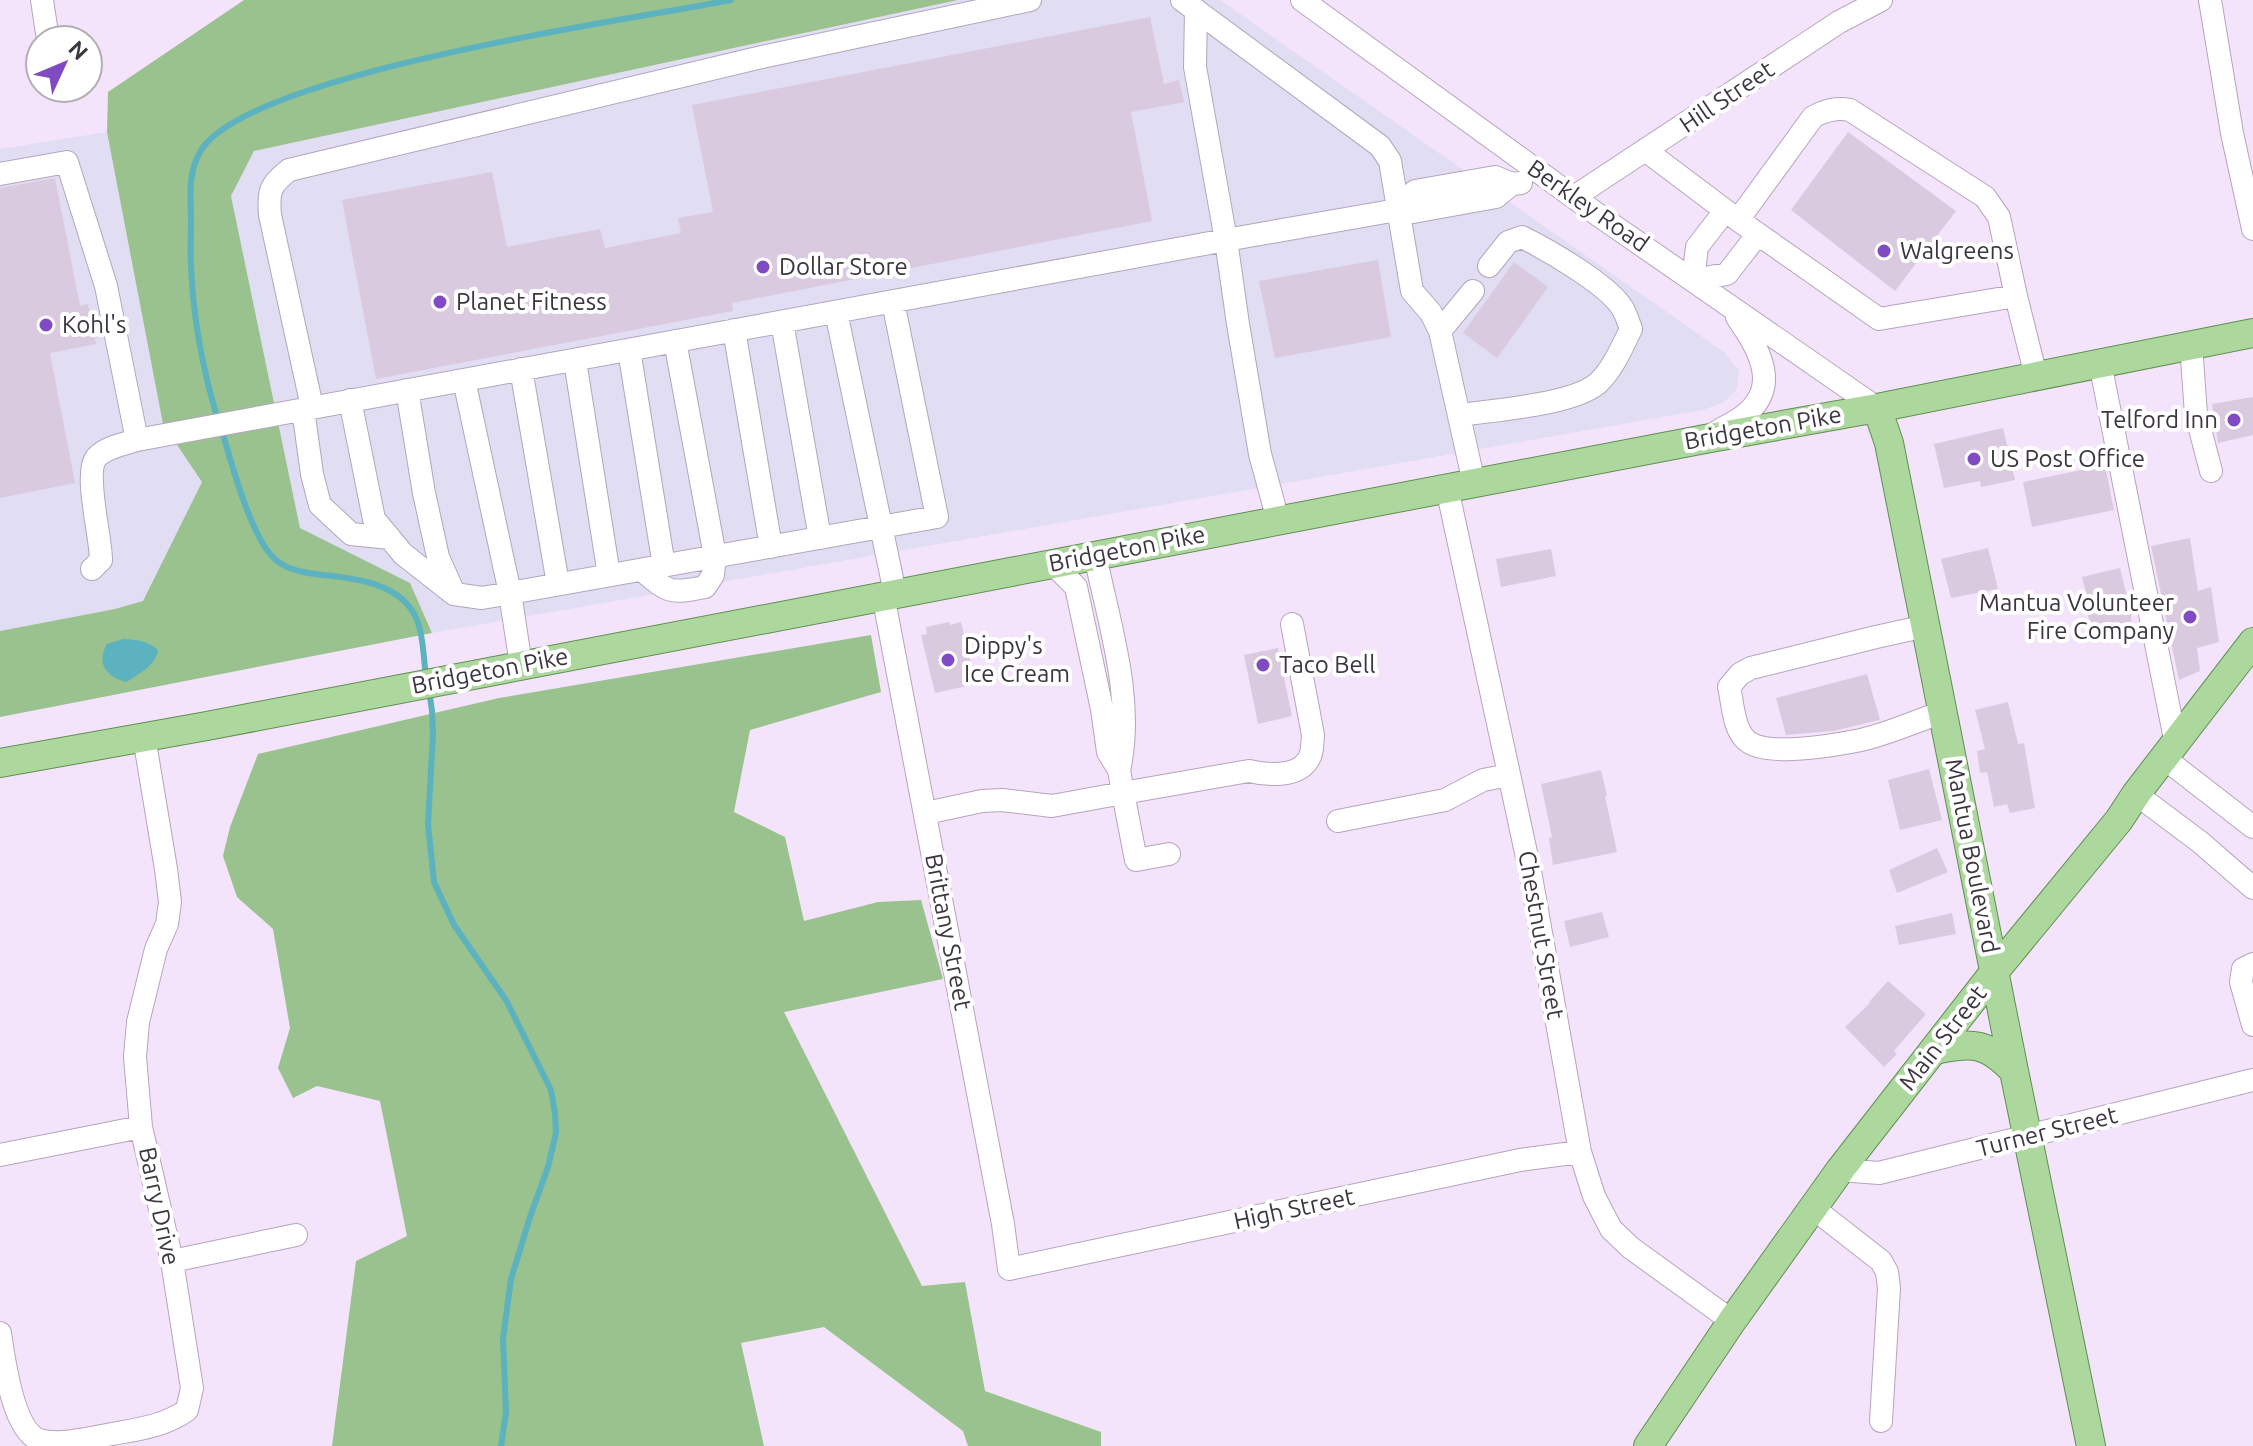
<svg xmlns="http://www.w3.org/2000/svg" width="2253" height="1446" viewBox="0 0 2253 1446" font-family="Ubuntu,sans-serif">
<rect width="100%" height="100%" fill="#f4e4fb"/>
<path fill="#e1ddf3" d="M958 0H1220L1724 352 1739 371 1737 389 1723 403 1702 410 432 633 410 583 300 528 231 196 254 151Z
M107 132 163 424 202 482 143 601 115 609 0 631V149Z"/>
<path fill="#99c28e" d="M244 0H958L254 151 231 196 300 528 410 583 432 633 0 717V631L115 609 143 601 202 482 163 424 107 132 108 92Z
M871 635 881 692 750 730 734 812 785 837 804 921 878 902 921 900 943 979 784 1012 922 1286 965 1282 985 1391 1101 1432V1446H968L963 1431 824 1327 741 1343 764 1446H332L356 1261 407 1236 380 1101 317 1086 293 1098 278 1068 290 1028 273 929 237 897 223 856 230 827 258 754 499 698Z"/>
<path fill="#5cb2be" d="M123 639C138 640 147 640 158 650 156 666 139 673 127 682 108 678 95 664 107 644Z"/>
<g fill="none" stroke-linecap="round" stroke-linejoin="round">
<path stroke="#5cb2be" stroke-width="6" d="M218 420C203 371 193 317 191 265 190 251 191 237 191 223 191 197 187 175 200 152 244 73 635 19 731 0
M222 431C231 462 252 541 276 560 289 571 307 573 322 575 356 578 403 584 417 620 424 637 423 657 426 675
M429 690 432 711 433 734 428 824 434 882 454 925 506 1000 551 1090 555 1113 556 1133 548 1167 531 1214 511 1279 503 1339 506 1412 501 1446"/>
</g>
<path fill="#d9cae0" d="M1150 17 1164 84 1179 80 1184 102 1131 112 1152 221 732 303 733 311 376 379 342 200 492 172 507 247 600 229 605 248 681 233 678 218 713 212 692 105Z
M1848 132 1956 211 1895 291 1791 210Z
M55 178 80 306 88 304 96 344 50 353 75 483 0 498V188Z
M1378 260 1391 337 1275 358 1259 281Z
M1514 262 1548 287 1497 358 1463 333Z
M2253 397V435L2218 443 2212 404Z
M2003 428 2015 480 1981 487 1980 481 1944 488 1934 444Z
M2105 465 2114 510 2032 527 2023 482Z
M2190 538 2198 591 2211 587 2219 642 2197 648 2200 671 2179 680 2151 546Z
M1988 548 1998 589 1951 598 1941 559Z
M1551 549 1556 576 1501 587 1496 559Z
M2120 568 2130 608 2133 634 2092 639 2088 615 2091 614 2082 577Z
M949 622 950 625 961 622 976 684 935 693 921 635 927 634 926 627Z
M1278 648 1292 716 1258 724 1244 655Z
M1867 674 1880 720 1833 731 1786 735 1776 698Z
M2008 702 2018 744 2024 743 2035 808 2010 813 2007 804 1994 807 1987 772 1980 773 1977 751 1985 749 1975 710Z
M1929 769 1942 820 1900 830 1888 780Z
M1601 770 1607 795 1605 796 1617 852 1553 865 1549 838 1552 837 1541 784Z
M1937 848 1948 872 1897 893 1889 870Z
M1602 912 1609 937 1570 947 1564 921Z
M1952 913 1956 934 1899 945 1895 926Z
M1888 981 1926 1014 1894 1051 1897 1054 1884 1067 1845 1027 1870 1003 1869 1002Z"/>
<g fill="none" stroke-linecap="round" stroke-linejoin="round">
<g stroke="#b4a5bb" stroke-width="24">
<path id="minor" d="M42 0 48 40
M1182 0 1380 146 1390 161 1412 291 1431 313 1440 331 1474 483
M1302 0 1601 217 1877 408
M2210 0 2232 133 2253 229
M1196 10 1195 67 1226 240 1238 324 1260 454 1278 520
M1645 150 1738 220 1879 319 2016 296 2036 376
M0 174 67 162 106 286 137 440C124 444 105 447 96 458 84 474 101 537 101 560L92 569
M1574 197 1839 22 1881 0
M1397 210 1415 191 1495 177 1512 184 1521 183
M1725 211 1697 247 1693 280 1727 274 1758 234
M1738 220 1813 117C1825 110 1836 107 1850 110L1985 197 1999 217 2016 296
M836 312 895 593
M782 322 820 538
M734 330 771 547
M1440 331 1473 291
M2191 345 2196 414 2211 471
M629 350 664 566
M575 361 609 575
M2100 363 2176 744
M521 369 558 584
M464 380 510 593 521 665
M407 390 424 493 438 557 454 593
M350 400 374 519 403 554 454 594 482 598 937 517 893 302
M312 407 270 215C268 191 270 185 289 170L762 57 1030 0
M303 409 312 474 320 505 351 534 390 538
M1460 415C1494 410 1573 405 1598 383 1613 369 1622 347 1631 329 1628 321 1626 313 1621 306 1605 283 1548 250 1522 237L1508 242 1489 266
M1715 433C1724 427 1734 423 1742 417 1783 387 1758 348 1737 317
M137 440 1226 240 1397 210 1413 212 1496 197 1512 184
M1447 488 1530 871 1580 1152 1594 1196 1611 1229 1631 1248 1732 1321
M1095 555C1109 624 1135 700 1119 770
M642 570C669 593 670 594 705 587L713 575 715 556 675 341
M883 595 1003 1224 1009 1269 1520 1160 1580 1152
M1926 626 1876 637 1751 668 1740 674 1729 687C1733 703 1733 728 1746 740 1765 758 1836 745 1861 740 1888 734 1916 721 1943 712
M2164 758 2253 827
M2136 794 2200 842 2253 888
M926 813 982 801 1002 800 1052 806 1123 793 1119 770 1108 752 1102 709 1076 587 1052 563
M1338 821 1445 800 1483 780 1509 775
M1169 854 1136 860 1123 793 1249 771C1266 775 1297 778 1308 760 1313 753 1312 744 1313 735L1292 624
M2253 964 2243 969 2241 982 2253 1025
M0 1155 141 1127
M1840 1170 1879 1173 2253 1080
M1813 1208 1881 1261 1887 1272 1889 1288 1881 1421
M172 1261 296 1235
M0 1333C4 1359 12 1429 39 1440 60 1446 91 1438 112 1434 139 1429 165 1426 187 1410L192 1388 172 1261 141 1127 135 1057 138 1022 156 949 167 924 170 902 166 869 144 737"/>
</g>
<g stroke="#618e52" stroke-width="30">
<path id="major" d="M1877 408 1889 443 2014 1071 2091 1446
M0 763 207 726 1705 439 1877 408 2253 333
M1935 1050C1973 1042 1986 1042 2014 1071
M1648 1446 1732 1321 1840 1170 1995 971 2119 820 2136 794 2253 642"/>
</g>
<use href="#minor" stroke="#fff" stroke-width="22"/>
<use href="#major" stroke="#acd89d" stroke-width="28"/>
</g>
<g fill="#7f4ac2" stroke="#fff" stroke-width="3">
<circle cx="1884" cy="251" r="8"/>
<circle cx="763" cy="267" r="8"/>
<circle cx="440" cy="302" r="8"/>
<circle cx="46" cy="325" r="8"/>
<circle cx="2234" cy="420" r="8"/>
<circle cx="1974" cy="459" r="8"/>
<circle cx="2190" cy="617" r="8"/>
<circle cx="948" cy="660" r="8"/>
<circle cx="1263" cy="665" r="8"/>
</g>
<g text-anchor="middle" stroke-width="8" stroke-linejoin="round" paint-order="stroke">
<g font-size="24" fill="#3c363f" stroke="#fff">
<text transform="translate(1727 97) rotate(-34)" y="8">Hill Street</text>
<text transform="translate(1588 206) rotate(35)" y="8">Berkley Road</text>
<text transform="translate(1763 428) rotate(-10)" y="8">Bridgeton Pike</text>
<text transform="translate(1127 549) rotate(-11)" y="8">Bridgeton Pike</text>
<text transform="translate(490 671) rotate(-11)" y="8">Bridgeton Pike</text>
<text transform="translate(1972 856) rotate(79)" y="8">Mantua Boulevard</text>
<text transform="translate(948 932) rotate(79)" y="8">Brittany Street</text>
<text transform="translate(1541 935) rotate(80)" y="8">Chestnut Street</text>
<text transform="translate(1943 1038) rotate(-52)" y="8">Main Street</text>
<text transform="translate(2047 1132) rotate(-14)" y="8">Turner Street</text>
<text transform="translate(159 1206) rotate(78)" y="8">Barry Drive</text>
<text transform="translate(1294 1209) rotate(-12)" y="8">High Street</text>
</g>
<g font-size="24" fill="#3c363f" stroke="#fff" text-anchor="start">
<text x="1900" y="259">Walgreens</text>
<text x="779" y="275">Dollar Store</text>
<text x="456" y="310">Planet Fitness</text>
<text x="62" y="333">Kohl's</text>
<text x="2218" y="428" text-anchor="end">Telford Inn</text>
<text x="1990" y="467">US Post Office</text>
<text x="2174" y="611" text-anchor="end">Mantua Volunteer<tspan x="2174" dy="28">Fire Company</tspan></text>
<text x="964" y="654">Dippy's<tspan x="964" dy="28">Ice Cream</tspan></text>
<text x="1279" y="673">Taco Bell</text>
</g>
</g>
<g transform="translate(64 64) rotate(46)"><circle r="38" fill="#ffffff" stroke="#b1afb2" stroke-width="2"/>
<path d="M0-6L14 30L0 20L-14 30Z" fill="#7f4ac2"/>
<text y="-12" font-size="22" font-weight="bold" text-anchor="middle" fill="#3c363f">N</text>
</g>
</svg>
